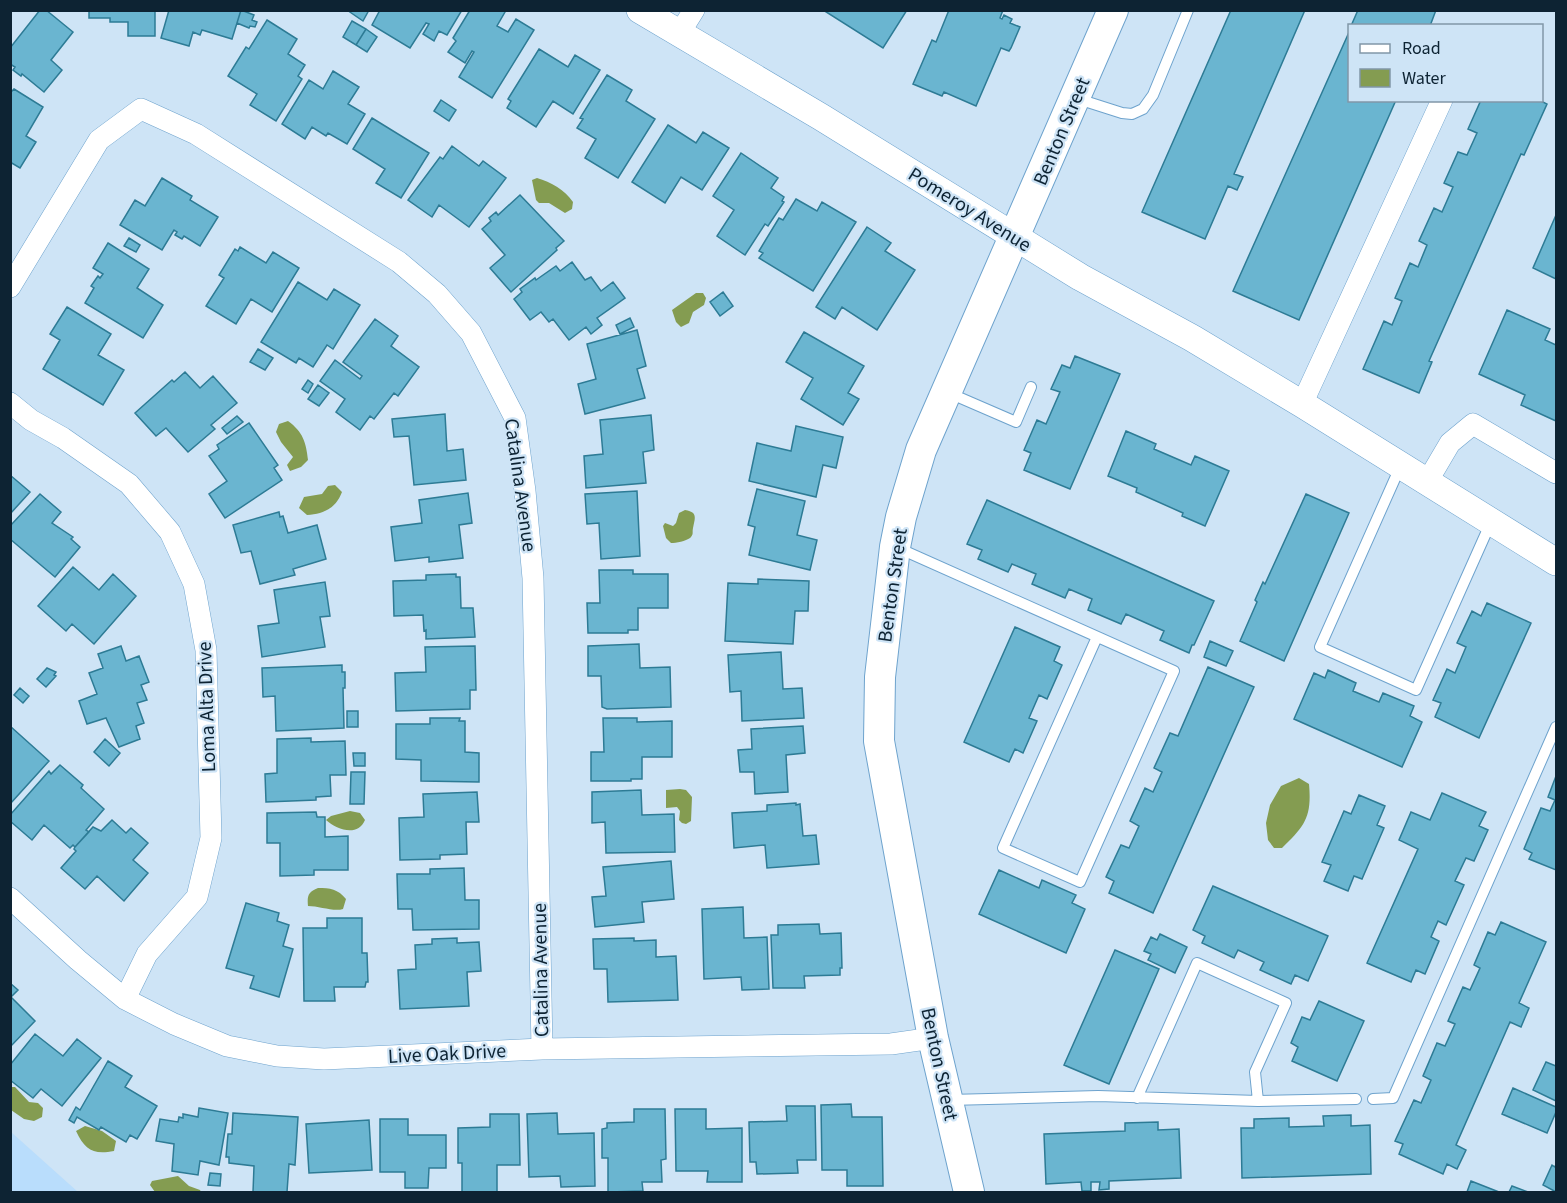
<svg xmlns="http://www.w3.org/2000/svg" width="1567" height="1203" viewBox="0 0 1567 1203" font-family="'Source Sans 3',sans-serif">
<rect width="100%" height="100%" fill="#cee4f6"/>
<path fill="#b9ddfc" d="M10 1132H11L78 1192H11Z"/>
<path fill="#849c51" d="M537 178C551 182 565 190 573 202L572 209 565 213 549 203H539L536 200 532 180Z
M696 293H703L706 298 704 305 693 312 689 323 681 327 676 322 672 310Z
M288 421C303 432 306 442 308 460L301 467 290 471 287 465 293 457 281 442 276 432 279 424Z
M335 485 342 492C336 508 324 514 307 515L299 508 304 497 322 494 328 486Z
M685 510C698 512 695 518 693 528 692 533 694 534 690 538 686 541 676 543 671 543L666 538 663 526 665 523 673 526 676 523 679 513Z
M1299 778 1309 784C1312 817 1305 826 1282 848H1274L1268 840 1266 823 1270 805 1281 786Z
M680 789 686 790 692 797 691 821 686 824 682 823 679 820 680 811 677 807 666 808V790Z
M350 811 360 813 365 820C358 837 337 830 326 820L331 816Z
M318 888C330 888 338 889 346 899L343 909C334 912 319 906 308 906 307 896 308 892 318 888Z
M11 1087H15L29 1102 38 1103 43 1108 42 1117 34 1121 24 1119 11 1110Z
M85 1126 102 1131 116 1141 114 1151C93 1155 85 1150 76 1131Z
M178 1176 189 1186 200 1190 201 1192H155L150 1185 152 1181Z"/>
<path fill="#6ab5d0" stroke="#2d7b95" stroke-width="1.5" d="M40 10H46L73 32 51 60 62 70 44 92 22 74 21 76 13 70 15 67 10 64V48Z
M89 10H155V36H128V22H110V18H89Z
M169 10H241L232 39 202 30 200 35 193 32 189 46 161 38Z
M241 10 254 15 252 20 257 22 255 27 250 26 249 28 237 23Z
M347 10H369L363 21Z
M380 10H462L447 35 439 31 434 41 423 34 429 24 426 23 410 48 372 25Z
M470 10H502L505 12 497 26 508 32 516 19 534 30 492 98 459 77 474 52 472 51 465 63 448 52 456 41 453 38Z
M823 10H907L883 48Z
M949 10H1003L1000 18 1002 19 1004 15 1012 19 1010 23 1020 27 1011 48 1009 51 1001 48 976 106 944 92 942 96 913 84 932 40 936 42Z
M1231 10H1305L1234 174 1243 177 1237 190 1228 186 1205 239 1142 212Z
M1358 10H1436L1430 26H1351Z
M267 20 297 39 288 54 305 65 298 76 302 79 276 121 250 105 257 94 228 76 246 47 249 49Z
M352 21 366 29 356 45 343 37Z
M366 29 377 37 367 52 356 45Z
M1350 30V100H1396L1299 320 1233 291Z
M539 49 568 67 575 55 600 70 573 114 553 101 536 127 507 108 511 101 508 99Z
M333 71 359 87 348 104 365 114 347 144 328 133 326 136 312 127 305 139 282 124 309 80 323 89Z
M607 75 632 90 626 101 655 119 618 178 585 158 596 139 577 128 583 119 580 118Z
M14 89 43 107 26 136 36 142 20 168 10 162V93Z
M441 100 456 110 449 121 434 111Z
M1481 100H1539L1547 104 1524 155 1521 154 1429 361 1432 362 1419 393 1363 369 1384 321 1392 325 1402 301 1395 298 1410 263 1418 267 1427 245 1419 241 1434 208 1442 212 1453 187 1444 183 1458 152 1467 155 1477 133 1468 129Z
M372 118 429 153 401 198 376 183 385 169 353 149Z
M668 125 696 143 703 132 729 148 702 190 681 177 665 203 632 182Z
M452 146 479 166 483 161 506 178 469 227 439 205 432 217 408 200 440 157 443 159Z
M741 153 778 178 771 188 784 197 782 201 784 202 768 226 765 224 745 255 717 236 734 210 713 196Z
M162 178 192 196 190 200 218 217 200 246 184 236 182 239 175 235 177 232 174 230 162 250 120 225 135 200 145 206Z
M520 195 564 241 556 248 557 250 511 292 490 268 505 255 482 229 491 221 489 218 496 212 498 215Z
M796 199 817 211 822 202 856 222 813 291 759 258 763 253 759 251 779 218 783 220Z
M1556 215V279L1533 268Z
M867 227 891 243 885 251 915 270 877 330 842 307 835 319 816 307Z
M129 238 140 245 136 252 124 246Z
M108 243 149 269 137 288 163 305 143 338 85 303 94 288 91 286 98 276 100 278 103 274 93 268Z
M240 247 266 263 273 252 299 268 272 312 251 299 236 324 206 306 224 278 219 275 235 249 238 251Z
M572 262 585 280 591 277 601 291 613 282 625 298 597 318 602 325 591 334 586 327 569 340 553 319 549 322 541 312 530 320 514 299 522 292 520 289 535 278 536 280 556 266 560 271Z
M298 282 327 300 334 289 360 305 333 349 327 345 313 367 299 358 296 363 261 342Z
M723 292 733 306 720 316 710 302Z
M67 307 111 334 98 355 124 370 103 405 43 369 60 340 50 334Z
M1507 310 1550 329 1545 340 1556 345V421L1521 405 1525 395 1479 374Z
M630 318 634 327 620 334 616 325Z
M375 319 398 336 391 346 419 367 398 396 394 393 374 419 370 416 360 430 336 412 345 399 320 381 335 360 360 379 362 376 343 362Z
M637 330 646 366 637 369 645 398 585 414 578 384 596 379 587 344Z
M804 332 864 366 848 393 859 399 843 425 801 399 813 378 786 362Z
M258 349 273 358 265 370 250 362Z
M1075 356 1120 374 1070 489 1024 470 1031 453 1024 450 1037 420 1046 424 1060 392 1051 389 1062 365 1070 368Z
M185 372 200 388 213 376 237 403 211 425 215 429 188 452 166 428 156 436 135 413 172 380 174 382Z
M308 380 313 384 308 393 302 389Z
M318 385 329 393 319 406 308 399Z
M445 414 447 451 463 449 466 480 414 485 409 436 394 437 392 419Z
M651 415 654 450 643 452 646 483 586 488 584 456 603 454 600 420Z
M237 416 243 422 227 434 222 428Z
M249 423 278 465 274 468 282 480 225 518 209 494 227 481 209 456 219 449 217 445Z
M796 426 843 437 836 468 823 465 816 497 749 481 757 443 791 451Z
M1126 431 1156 444 1154 449 1191 465 1195 456 1229 471 1205 526 1182 516 1183 513 1136 492 1137 488 1108 476Z
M10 475 30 492 10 514Z
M757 489 805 501 797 535 817 540 810 570 749 555 755 527 748 525Z
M637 491 640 556 601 559 599 523 587 524 585 494Z
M468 493 472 523 459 525 463 558 429 562V557L395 561 391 527 422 523 419 500Z
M40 494 61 512 52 523 73 537 71 539 80 547 55 577 10 539V526Z
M1306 494 1349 513 1284 661 1240 641 1257 602 1255 600 1263 582 1265 584Z
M987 500 1214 601 1194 645H1192L1189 653 1160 640 1164 631 1126 614 1121 624 1088 610 1092 599 1069 589 1065 598 1032 584 1036 574 1012 564 1008 572 978 559 982 550 967 544Z
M279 512 280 517 283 516 288 533 317 525 326 559 293 569 295 575 260 584 251 551 241 553 233 525Z
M73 567 99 590 113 574 136 596 94 644 72 624 66 631 38 606Z
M599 570H633V574H668V608H638V630H628V633H588L587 603H600Z
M456 574V577H460L461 608H473L475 637 426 639V630L424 631 423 615 394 616 393 581 426 580V575Z
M758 579 809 581 808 611H795L793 644 725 641 728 583 758 584Z
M325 582 330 616 320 617 325 647 262 657 258 626 279 623 274 590Z
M1487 603 1531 623 1479 738 1435 717 1441 703 1433 700 1447 669 1455 673 1466 647 1457 643 1472 611 1481 616Z
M1015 627 1060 647 1054 661 1062 665 1047 699 1039 695 1029 718 1037 721 1023 753 1015 749 1009 762 964 742Z
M1210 641 1233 651 1226 666 1204 657Z
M639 644 640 668 670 667 671 707 607 709 602 707 601 676H588V646Z
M121 646 126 661 139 656 149 682 141 685 147 700 137 703 144 723 136 726 140 739 119 747 106 718 87 724 79 701 97 694 89 673 103 668 98 654Z
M475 646 476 690H470V709L396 711 395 673 426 672 425 647Z
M781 652 783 689 802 688 804 718 742 721 741 691 730 692 728 655Z
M342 665V672H345V688H343L344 728 276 731 275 696 263 697 262 668Z
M1208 667 1254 687 1153 913 1109 893 1114 881 1106 877 1121 845 1129 848 1139 826 1130 821 1145 788 1153 792 1162 772 1154 768 1170 733 1178 736Z
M47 668 56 672 54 675 56 676 46 687 37 679Z
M1328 670 1356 683 1353 691 1379 702 1383 693 1414 706 1410 716 1422 722 1402 767 1294 719 1314 673 1325 678Z
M20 688 29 696 23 703 14 695Z
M347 711H358V727H347Z
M430 718H460L459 721H465V752L479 753V782L421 781V760L396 759V724H430Z
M603 718H637V722L672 721V757H642V779H631V781H591V752H604Z
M10 726 49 761 10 804Z
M803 726 805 753 786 755 788 792 755 794 754 772H740L738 750 752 749 751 729Z
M311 738V742L345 741 346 775H330L331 796 316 797V800L266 802 265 774 277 773V739Z
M105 739 120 753 109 766 94 752Z
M353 753H365V766H354Z
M60 765 83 785 81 788 104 809 86 830 89 832 75 847 73 845 70 848 44 825 32 840 10 821V815L49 771 51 774Z
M351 772H365L364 804H350Z
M1556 776V870L1529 859 1532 853 1524 849 1541 808 1550 811 1555 800 1548 797Z
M641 790 642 815 674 814 675 852 606 853 605 822 592 823V792Z
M477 792 479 822H466L467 854 440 855V859L400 860 399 818 424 817 423 794Z
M1442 793 1486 812 1479 826 1488 830 1474 861 1466 858 1455 881 1464 885 1446 925 1438 921 1431 937 1439 941 1425 974 1416 970 1411 982 1367 963 1418 849 1399 840 1411 812 1430 820Z
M1359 795 1385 806 1377 825 1384 828 1362 879 1354 876 1348 891 1324 881 1331 865 1322 862 1344 811 1351 814Z
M796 803V805L800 804 803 836 816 835 819 864 767 868 765 845 734 848 732 813 767 811V805Z
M316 812 317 817H325V837L348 836V870H314V875L280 876V843H267V813Z
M112 820 126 833 131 828 148 843 133 860 148 873 124 901 97 876 85 889 61 868 76 851 74 849 75 847 93 827 101 831Z
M671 861 674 899 642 902 644 922 595 927 592 897 606 896 603 867Z
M464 868 465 900H479V929L413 930 412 909H398L397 874H430V869Z
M999 870 1039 888 1042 880 1076 895 1072 903 1085 909 1066 953 979 914Z
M1213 886 1328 936 1308 981 1295 975 1291 984 1260 970 1264 962 1238 950 1234 958 1202 943 1205 936 1193 930Z
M246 903 279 913 277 921 289 925 283 946 293 949 279 997 250 988 254 976 226 968Z
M743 907 744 938 767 937 769 989 742 990 741 977 704 979 702 909Z
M327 918H362V953H367L368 982H366L365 987H334L335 1001H304L303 928H327Z
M1501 922 1546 942 1519 1003 1529 1008 1521 1027 1510 1022 1456 1145 1466 1150 1457 1169 1447 1164 1443 1174 1399 1154 1403 1144 1395 1141 1414 1100 1421 1103 1431 1080 1423 1076 1437 1043 1445 1046 1455 1024 1448 1021 1463 987 1470 990 1480 968 1474 965 1488 932 1495 935Z
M819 924 820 934 841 933 842 968H840V975L804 976 805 988H773L771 935H778V925Z
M1160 934 1187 947 1175 973 1148 960 1151 954 1144 951 1151 937 1157 940Z
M457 938V943L479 942 481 971 467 972 469 1006 400 1009 398 970 416 969 415 945 432 944V939Z
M634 938V941L656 940V957L676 956 678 1000 608 1002 607 969H594L593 939Z
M1115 950 1159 969 1109 1084 1064 1065Z
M10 983 18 990 11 997 35 1021 11 1046Z
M1319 1001 1364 1021 1337 1081 1292 1061 1298 1047 1291 1043 1302 1017 1310 1020Z
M35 1034 63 1056 77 1039 101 1058 62 1106 41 1089 33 1098 10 1080V1065Z
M108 1061 132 1076 125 1087 157 1106 137 1139 130 1135 126 1142 101 1127 99 1130 77 1117 74 1123 69 1120 76 1107 80 1110Z
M1546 1062 1556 1066V1101L1533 1090Z
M1513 1088 1556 1107V1112L1547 1133 1502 1114Z
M851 1104 852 1117H882L883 1186H847V1170H822L821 1105Z
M786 1106H815L816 1160H797L798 1173 757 1174 756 1162H750L749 1122 787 1121Z
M199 1108 228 1113 219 1165 200 1161 198 1175 172 1171 174 1144 156 1141 160 1119 178 1122 179 1117 183 1118V1114L198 1117Z
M634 1109H665L666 1159 661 1160 662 1182H642L643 1191 608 1192V1158H602V1129L607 1128V1123L634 1122Z
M675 1109H706V1129L742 1128V1182H707L708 1171H676Z
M233 1113 298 1117 295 1165 289 1164 287 1192H253L254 1166 229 1163V1157H226L228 1134H232Z
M557 1113 558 1134 594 1133 595 1186 561 1187 560 1176 529 1177 527 1114Z
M490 1114H519L520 1165H497V1192H462V1163H458V1128L490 1127Z
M1351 1115V1126L1370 1125 1371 1174 1242 1178 1241 1128H1254V1119L1289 1118V1127L1324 1126 1323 1116Z
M380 1119H408V1135H446V1168H429L428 1188H405V1172H380Z
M369 1120 372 1170 309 1173 306 1124Z
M1158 1122V1130L1179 1129 1181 1178 1109 1181V1189L1099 1190 1100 1182H1091V1191H1082L1081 1182 1046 1184 1044 1134 1125 1131V1123Z
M1556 1164V1192L1543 1185 1552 1165 1555 1167Z
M210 1173 221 1174 220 1186 208 1185Z
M1471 1181 1499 1192H1467Z
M1512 1186 1528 1192H1509Z"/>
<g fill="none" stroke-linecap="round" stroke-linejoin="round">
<g stroke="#6ea3cd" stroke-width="12">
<path id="service" d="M1075 98 1122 113 1132 114 1143 109 1153 95 1188 10
M949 393 1016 422 1031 387
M1401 465 1320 647 1416 690 1491 522
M898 548 1174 671 1080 882 1003 848 1097 637
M1137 1098 1197 963 1286 1003 1255 1072 1258 1101
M1373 1099 1393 1098 1556 727
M949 1100 1098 1096 1258 1101 1356 1099"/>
</g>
<g stroke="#6ea3cd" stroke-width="22">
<path id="minor" d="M679 34 694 10
M10 287 99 140 141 109 196 134 399 262 437 294 471 333 515 418 525 491 533 578 542 1049
M10 403 31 420 63 438 129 484 170 532 194 584 206 650 211 838 197 897 147 954 125 999
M1302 404 1442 100
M1427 482 1450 443 1473 424 1556 473
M10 898 78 960 125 999 174 1024 227 1046 277 1056 324 1059 542 1049 891 1044 933 1038"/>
</g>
<g stroke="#6ea3cd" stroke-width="28">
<path id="tertiary" d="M640 10 821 117 1080 277 1192 338 1302 404 1556 562"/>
</g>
<g stroke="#6ea3cd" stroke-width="32">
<path id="secondary" d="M969 1192 933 1038 879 741 880 677 895 547 901 517 921 450 1113 10"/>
</g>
<use href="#service" stroke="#fff" stroke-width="10"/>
<use href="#minor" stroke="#fff" stroke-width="21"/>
<use href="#tertiary" stroke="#fff" stroke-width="27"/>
<use href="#secondary" stroke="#fff" stroke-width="30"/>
</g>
<g text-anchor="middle" stroke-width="4.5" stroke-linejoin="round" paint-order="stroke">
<g font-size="20" fill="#0d2333" stroke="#cee4f6">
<text transform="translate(1061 131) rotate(-67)" y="7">Benton Street</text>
<text transform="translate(970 209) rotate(32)" y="7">Pomeroy Avenue</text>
<text transform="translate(521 485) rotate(82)" y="7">Catalina Avenue</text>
<text transform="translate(892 585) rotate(-82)" y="7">Benton Street</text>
<text transform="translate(206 707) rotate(-92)" y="7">Loma Alta Drive</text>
<text transform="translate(540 970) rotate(-91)" y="7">Catalina Avenue</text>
<text transform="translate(447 1053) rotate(-3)" y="7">Live Oak Drive</text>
<text transform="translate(940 1064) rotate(78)" y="7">Benton Street</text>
</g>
</g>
<rect width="1567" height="1203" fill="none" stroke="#0d2333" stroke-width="24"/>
<rect x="1348" y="24" width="195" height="78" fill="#cee4f6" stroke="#8197a8" stroke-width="1.5"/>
<rect x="1360" y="44" width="30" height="9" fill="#ffffff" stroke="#8197a8" stroke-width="1.5"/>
<text x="1402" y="54" font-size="18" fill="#0d2333">Road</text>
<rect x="1360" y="69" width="30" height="18" fill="#849c51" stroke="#8197a8" stroke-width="1.5"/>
<text x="1402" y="84" font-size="18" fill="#0d2333">Water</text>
</svg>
